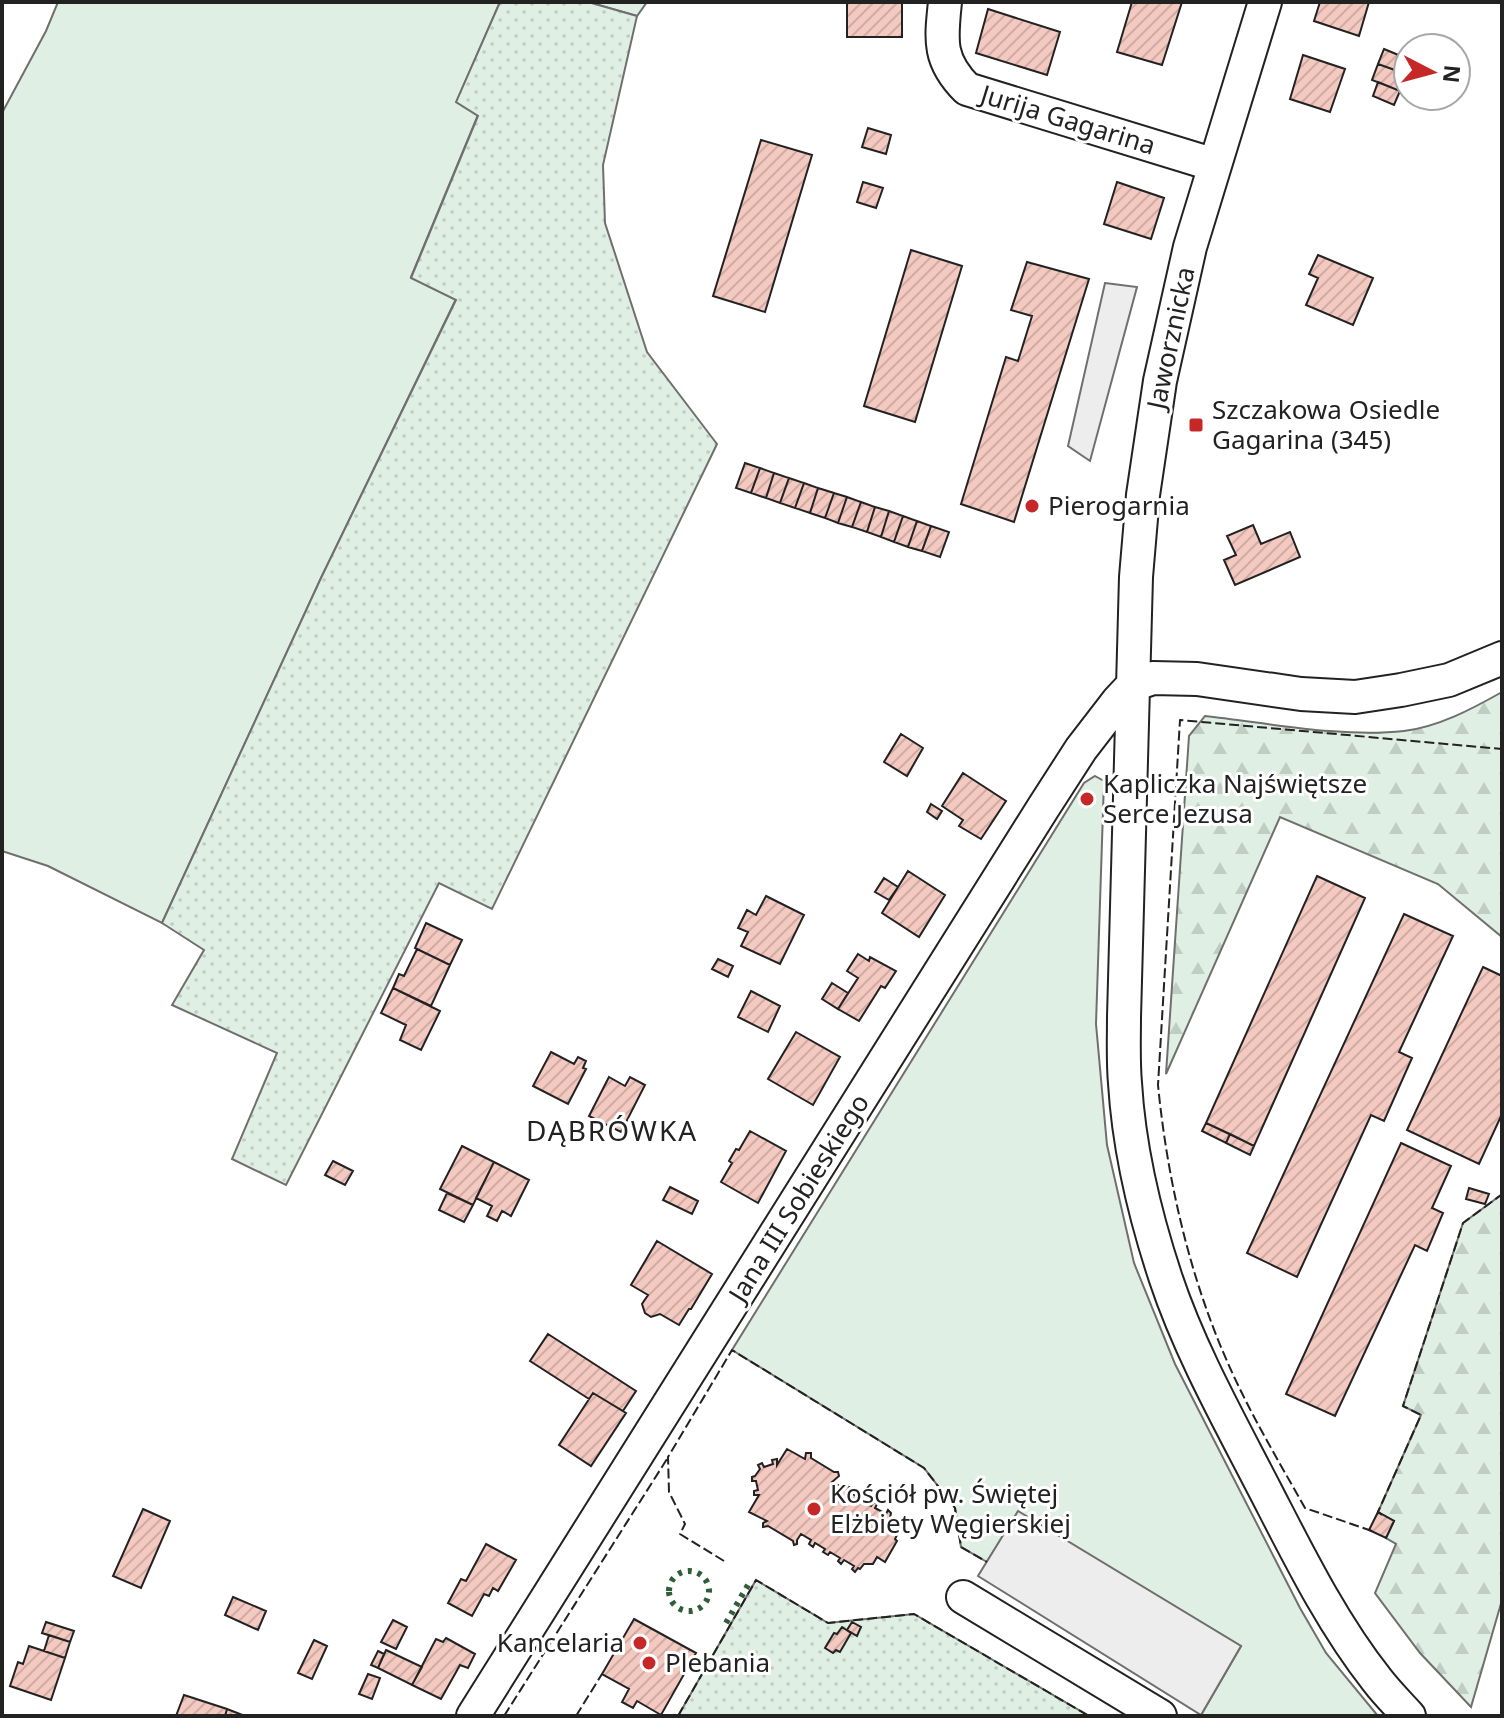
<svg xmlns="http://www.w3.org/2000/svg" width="1504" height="1718" viewBox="0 0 1504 1718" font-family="'Noto Sans',sans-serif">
<defs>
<pattern id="forest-firs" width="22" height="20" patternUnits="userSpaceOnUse" patternTransform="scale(2)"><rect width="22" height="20" fill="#e0efe3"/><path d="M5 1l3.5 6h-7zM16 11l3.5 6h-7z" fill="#c0cdc2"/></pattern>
<pattern id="garden-dots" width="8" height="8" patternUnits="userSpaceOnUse" patternTransform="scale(2)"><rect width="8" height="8" fill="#e0efe3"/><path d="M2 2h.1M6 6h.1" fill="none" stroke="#c0cdc2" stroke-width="1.8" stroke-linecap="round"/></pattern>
<pattern id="building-hatch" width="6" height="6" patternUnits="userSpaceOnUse" patternTransform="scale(2)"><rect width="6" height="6" fill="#f3c9c0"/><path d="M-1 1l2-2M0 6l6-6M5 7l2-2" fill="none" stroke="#d0aca5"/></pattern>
</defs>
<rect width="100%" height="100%" fill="#fff"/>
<path fill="#e0efe3" stroke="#6f6f6f" stroke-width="2" d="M58 2H500L457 101 478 115 411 277 456 299 321 578 162 923 48 866 2 851V113L46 31Z
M588 2H647L637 16Z
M1095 776 1104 781 1096 1024 1107 1145 1134 1263 1175 1364 1300 1608 1326 1653 1378 1716 1201 1715 1241 1646 1018 1512 987 1562 961 1547 955 1508 924 1468 732 1350 1084 783Z"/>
<path fill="url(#forest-firs)" stroke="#6f6f6f" stroke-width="2" d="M1502 692V937L1438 884 1280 817 1166 1074 1189 736 1205 716C1268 723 1342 738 1404 731 1438 727 1472 709 1502 692Z
M1501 1195 1502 1600 1471 1707 1420 1653 1375 1593 1396 1544 1386 1538 1394 1521 1378 1512 1421 1415 1403 1406 1463 1223Z"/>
<path fill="url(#garden-dots)" stroke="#6f6f6f" stroke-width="2" d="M500 2H588L637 16 603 165 605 223 647 352 717 444 492 909 439 883 286 1185 232 1159 277 1053 172 1005 204 950 162 923 321 578 456 300 411 278 478 116 456 102Z
M756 1580 828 1623 914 1614 1089 1716H678Z"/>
<path fill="#ededed" stroke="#6f6f6f" stroke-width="2" d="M1105 283 1137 287 1090 461 1068 446Z
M1018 1511 1241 1646 1201 1715 978 1576Z"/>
<path fill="url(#building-hatch)" stroke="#222" stroke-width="2" d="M847 2H902V37H847Z
M1132 2H1182L1162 65 1117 52Z
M1320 2H1369L1359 36 1314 21Z
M988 9 1060 32 1047 75 976 53Z
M1384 49 1408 59 1406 74 1378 64Z
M1303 55 1345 69 1330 112 1290 99Z
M1378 64 1406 74 1400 91 1372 80Z
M1378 82 1400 91 1394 105 1373 96Z
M868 128 891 135 886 154 862 147Z
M761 140 812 155 765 312 713 296Z
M863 182 883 188 876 208 857 202Z
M1117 182 1164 198 1151 239 1104 224Z
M911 250 962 266 915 422 864 406Z
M1318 255 1373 278 1353 325 1306 305 1318 278 1309 274Z
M1027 262 1089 279 1014 522 961 504 1006 357 1018 361 1032 316 1011 310Z
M745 463 760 468 751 493 736 488Z
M760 468 774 473 766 498 751 493Z
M774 473 789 478 780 503 766 498Z
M789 478 804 483 795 508 780 503Z
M804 483 818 488 810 513 795 508Z
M818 488 834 493 825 518 810 513Z
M834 493 847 497 838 523 825 518Z
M847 497 861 502 852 527 838 523Z
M861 502 875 507 867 532 852 527Z
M875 507 889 511 881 537 867 532Z
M889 511 903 516 894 542 881 537Z
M903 516 917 521 908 547 894 542Z
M917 521 931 526 922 551 908 547Z
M1253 525 1261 544 1290 532 1300 557 1235 585 1224 560 1236 555 1227 536Z
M931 526 949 532 940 557 922 551Z
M901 734 923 748 907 776 884 762Z
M963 773 1006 801 981 839 959 826 963 820 942 806Z
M931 804 942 811 937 819 927 812Z
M908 871 945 895 919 937 882 913Z
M1317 876 1365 898 1254 1146 1206 1123Z
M884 878 898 887 889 900 875 892Z
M766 896 804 915 780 964 741 946 748 932 738 928 747 910 756 915Z
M1404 914 1453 936 1399 1052 1412 1058 1384 1121 1371 1115 1297 1277 1247 1253Z
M426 923 462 940 450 965 415 948Z
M417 949 450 965 431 1006 393 988 399 974 404 976Z
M858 954 869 961 870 957 896 971 885 988 881 986 859 1021 838 1009 858 978 847 971Z
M718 959 733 966 728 977 712 969Z
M1483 967 1502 976V1114L1479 1164 1407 1130Z
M832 983 848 993 838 1009 822 999Z
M393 988 440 1011 421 1050 400 1040 406 1025 381 1013Z
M751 991 780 1006 768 1032 738 1017Z
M796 1032 840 1057 813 1105 768 1079Z
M551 1052 574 1064 578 1057 586 1061 583 1068 586 1069 568 1104 533 1086Z
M609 1077 625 1086 630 1077 645 1085 621 1132 589 1116Z
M1206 1123 1230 1134 1226 1143 1202 1131Z
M750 1131 786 1151 758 1203 721 1182 732 1163 729 1161 736 1149 739 1150Z
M1230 1134 1254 1146 1250 1155 1226 1143Z
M1401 1143 1451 1166 1432 1208 1443 1213 1427 1251 1415 1245 1335 1416 1286 1394Z
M462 1146 494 1162 473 1205 440 1189Z
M333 1161 353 1171 345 1185 325 1175Z
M494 1162 529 1180 511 1216 502 1211 497 1221 487 1216 492 1206 476 1198Z
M670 1187 698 1201 692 1214 663 1200Z
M1469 1188 1489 1194 1485 1204 1466 1199Z
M447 1193 473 1205 464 1222 439 1210Z
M657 1241 712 1274 691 1309H689L679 1325 660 1314 651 1317 645 1313 642 1304 648 1295 631 1285Z
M548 1334 636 1391 623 1411 593 1393 589 1399 530 1361Z
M593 1393 626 1413 591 1466 559 1445Z
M787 1449 805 1459 806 1453H811V1458L834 1472H838L839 1476 832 1482 843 1488 845 1485 849 1487 847 1490 856 1496 858 1493 863 1495 860 1499 871 1506 874 1502 877 1504 875 1508 886 1514 888 1510 891 1513 890 1518 897 1523 899 1531 895 1539 897 1541 885 1562 877 1557 873 1564H864L860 1569 858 1568 855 1572 852 1569 854 1566 844 1560 841 1564 838 1561 840 1558 830 1552 828 1555 823 1552 825 1549 815 1543 813 1547 809 1544 811 1540 801 1534 797 1540V1544L794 1545 793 1541 768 1526 763 1527V1523L767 1521 749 1512 759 1495H754V1491L758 1490 756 1481H752V1477L755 1476 760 1469 758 1465 762 1463 764 1467 773 1464 772 1460 777 1459V1465Z
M143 1509 170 1521 141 1588 113 1576Z
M1378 1512 1394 1521 1386 1538 1369 1530Z
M486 1544 516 1560 498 1591 493 1588 489 1596 484 1594 472 1616 448 1603 461 1579 466 1581Z
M233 1597 266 1611 258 1630 225 1615Z
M634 1619 696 1653 661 1715 637 1701 633 1708 622 1702 629 1689 602 1674Z
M393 1620 407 1627 396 1649 381 1642Z
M46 1622 74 1631 70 1642 42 1633Z
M852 1622 861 1627 857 1636 847 1630Z
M842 1627 851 1633 840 1652 836 1650 833 1653 825 1648 834 1633 837 1634Z
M49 1635 70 1642 65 1658 44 1651Z
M446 1638 475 1654 468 1668 460 1665 441 1699 412 1685 436 1639 443 1642Z
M314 1640 327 1646 312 1679 298 1673Z
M29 1646 65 1658 51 1700 10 1686 18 1662 23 1664Z
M386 1650 422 1667 412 1685 378 1668Z
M378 1651 384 1654 378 1668 371 1665Z
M368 1674 380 1678 372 1699 359 1694Z
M184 1695 227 1709 225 1716H176Z
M227 1709 245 1716H225Z"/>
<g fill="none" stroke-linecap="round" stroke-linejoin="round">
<g stroke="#222" stroke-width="36">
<path id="minor" d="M945 2C941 40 938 60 967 89L1215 165
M1265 2 1190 247 1160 381 1143 495 1136 577 1124 1017C1124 1039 1123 1061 1125 1083 1129 1149 1145 1216 1166 1279 1190 1351 1231 1424 1266 1492 1299 1556 1332 1623 1377 1680 1387 1693 1398 1704 1409 1716
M963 1597 1160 1716
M473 1716 1043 808 1081 749 1118 701 1133 685 1153 678 1197 679 1301 694 1355 697 1401 690 1449 680 1502 658"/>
</g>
<use href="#minor" stroke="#fff" stroke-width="32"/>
<path stroke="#2f5e38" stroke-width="6" stroke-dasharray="4 6" stroke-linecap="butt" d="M669 1591a20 20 0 1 1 40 0a20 20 0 1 1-40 0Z
M726 1623 748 1585"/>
<path stroke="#222" stroke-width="2" stroke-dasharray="10 4" stroke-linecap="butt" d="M1382 1515 1378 1512 1421 1415 1403 1406 1463 1223 1501 1195 1502 1191
M1372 1531 1305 1508C1282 1467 1258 1427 1238 1385 1193 1292 1168 1187 1158 1085L1180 720 1502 749
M724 1561 680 1534 685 1524 669 1492 668 1457 732 1350 924 1468 955 1508 961 1547 987 1562
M504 1716 667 1459
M576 1716 602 1674
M678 1716 756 1580 828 1623 914 1614 1089 1716"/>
</g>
<g fill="#c62828" stroke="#fff" stroke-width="3">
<rect x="1188" y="417" width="16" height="16" rx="4"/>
<circle cx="1032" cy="506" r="8"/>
<circle cx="1087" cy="799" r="8"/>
<circle cx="814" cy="1509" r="8"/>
<circle cx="640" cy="1643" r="8"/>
<circle cx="649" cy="1663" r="8"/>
</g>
<g text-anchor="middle" stroke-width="6" stroke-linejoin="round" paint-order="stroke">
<g font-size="26" fill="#222" stroke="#fff">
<text transform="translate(1068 120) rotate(17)" y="9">Jurija Gagarina</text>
<text transform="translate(1171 338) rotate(-78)" y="9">Jaworznicka</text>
<text transform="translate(799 1198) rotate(-58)" y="9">Jana III Sobieskiego</text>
</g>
<g font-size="26" fill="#222" stroke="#fff" text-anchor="start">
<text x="1212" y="419">Szczakowa Osiedle<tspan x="1212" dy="30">Gagarina (345)</tspan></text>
<text x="1048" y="515">Pierogarnia</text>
<text x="1103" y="793">Kapliczka Najświętsze<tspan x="1103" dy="30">Serce Jezusa</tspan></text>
<text x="830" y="1503">Kościół pw. Świętej<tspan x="830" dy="30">Elżbiety Węgierskiej</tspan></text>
<text x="624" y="1652" text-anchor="end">Kancelaria</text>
<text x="665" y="1672">Plebania</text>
</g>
<g font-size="28" letter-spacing="2" fill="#222" stroke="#fff">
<text x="612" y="1141">DĄBRÓWKA</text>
</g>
</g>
<rect width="1504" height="1718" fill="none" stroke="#222222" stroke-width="8"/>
<g transform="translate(1432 72) rotate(96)"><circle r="38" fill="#ffffff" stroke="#a7a7a7" stroke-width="2"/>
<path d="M0-6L14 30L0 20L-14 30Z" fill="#c62828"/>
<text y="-12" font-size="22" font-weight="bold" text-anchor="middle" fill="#222222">N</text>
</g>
</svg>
